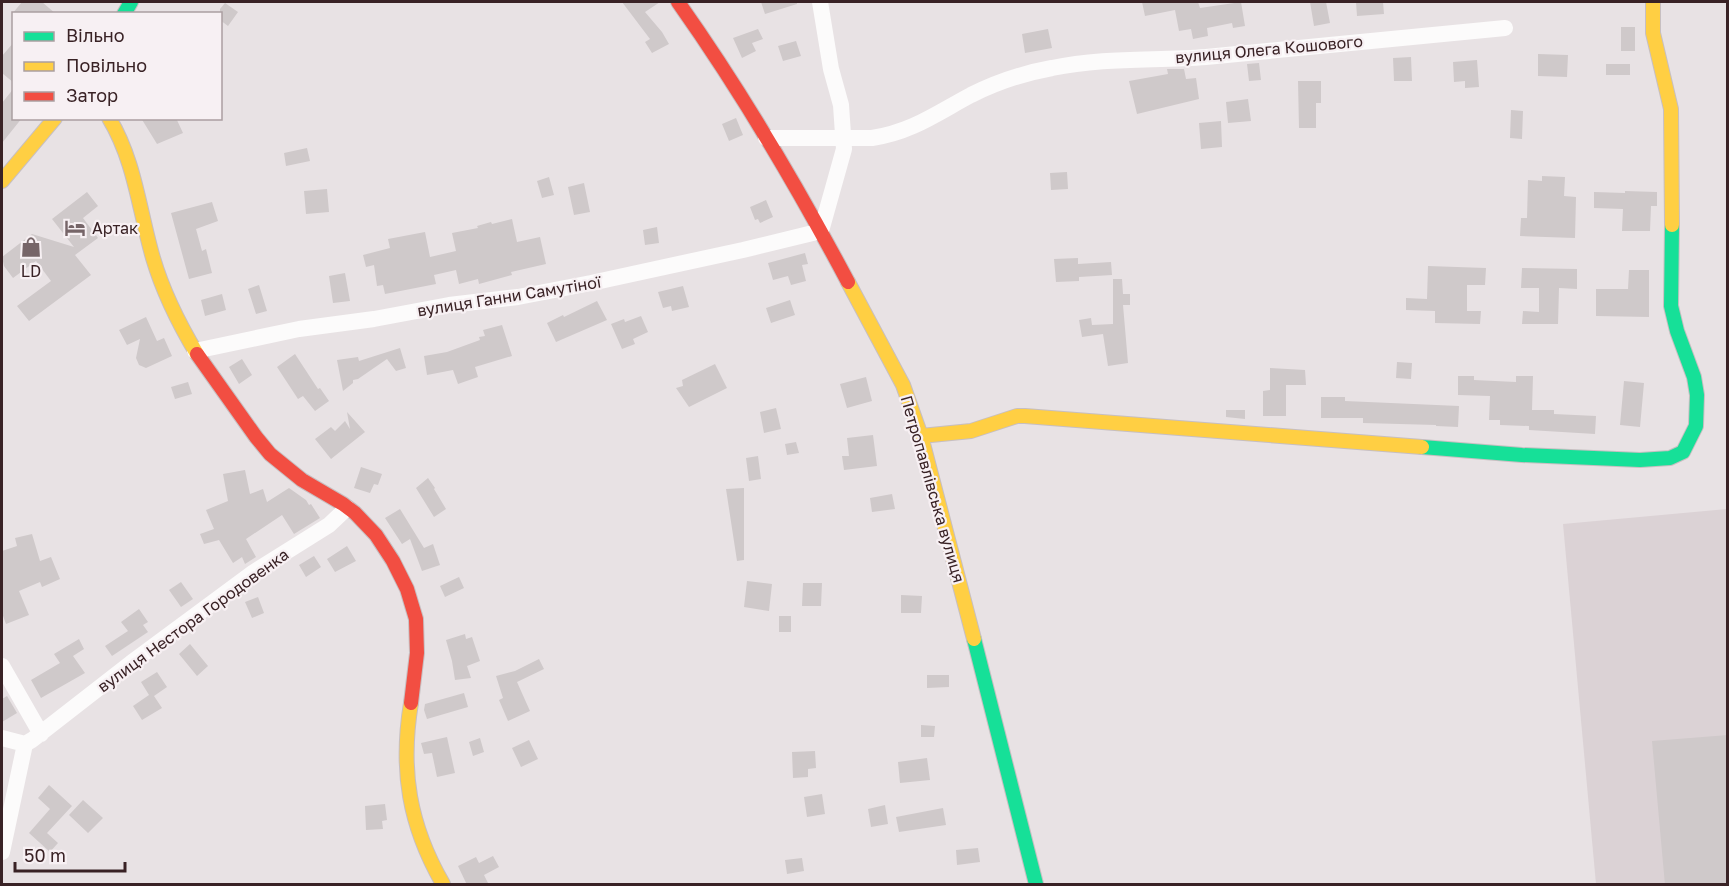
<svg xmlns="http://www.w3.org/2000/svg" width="1729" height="886" viewBox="0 0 1729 886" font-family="'Golos Text',sans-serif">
<rect width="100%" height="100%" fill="#e8e2e4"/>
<path fill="#dbd2d5" d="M1727 509V884H1596L1563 524Z"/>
<path fill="#cfc9ca" d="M22 2H42L56 14H12Z
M622 2H660L645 12 662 32 669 44 652 53 645 42 650 39Z
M761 2H797V4L765 14Z
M1142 2H1198L1200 8 1241 2 1245 26 1233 28 1232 23 1207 28 1208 36 1193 39 1191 29 1179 31 1175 10 1145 16Z
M1310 2H1326L1330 23 1314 26Z
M1356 2H1383L1384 14 1357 16Z
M225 3 238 12 228 26 220 20V9Z
M1621 27H1635V51H1621Z
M758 29 763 39 752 43 756 51 742 58 733 38Z
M1048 29 1052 48 1025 53 1022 34Z
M796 41 801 56 783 61 778 46Z
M14 42V83L2 73V56Z
M1538 54 1568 55 1567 77 1538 76Z
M1411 57 1412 81H1394L1393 58Z
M1477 60 1479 87 1465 88V81L1454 82 1453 62Z
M1259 63 1261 80 1249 81 1247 64Z
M1606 64H1630V75H1606Z
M1167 69H1184L1186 79 1196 78 1199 99 1137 114 1129 81 1168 74Z
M1298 81H1321V103H1316V128H1299Z
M14 88V118H22L2 143V103Z
M1248 99 1251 121 1228 123 1226 102Z
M1511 110 1523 111 1522 139 1510 138Z
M141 118H176L183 133 157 144Z
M736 118 743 135 729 141 722 124Z
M1221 121 1222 147 1201 149 1199 123Z
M307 148 310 161 286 166 284 153Z
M1067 172 1068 189 1051 190 1050 173Z
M1542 176 1565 177 1564 196 1576 197 1575 238 1520 236 1521 218H1527L1528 180 1542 181Z
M549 177 554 195 542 198 537 181Z
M584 183 590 212 574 215 568 187Z
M327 189 329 212 306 214 304 191Z
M1625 191 1657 192V206H1651L1650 231H1622L1623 209 1594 208V192L1625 193Z
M87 192 98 206 83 218 98 238 75 255 91 275 29 321 17 306 51 281 36 261 13 278 4 266 2 257 32 234 74 247 52 219Z
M766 200 773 217 760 223 758 219 755 220 750 207Z
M212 202 218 221 196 229 202 251 206 249 212 273 189 279 171 213Z
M512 219 517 242 540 237 546 264 511 272 512 275 479 284 478 279 459 284 456 270 434 275 436 284 385 294 383 285 377 286 374 265 366 267 363 255 390 248 388 239 425 232 430 257 456 251 452 233 478 228 477 226 491 222 492 224Z
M657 227 659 243 645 245 643 230Z
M805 253 808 264 802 265 806 281 791 285 788 276 773 280 768 263Z
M1078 258V264L1111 262 1112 275 1079 277V281L1056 282 1054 259Z
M1428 266 1486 268 1485 285H1467V311H1481L1480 324 1435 323V311L1406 310V298L1427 299Z
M1522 268 1577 269V289L1559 288 1558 324H1522L1523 311 1539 312V288H1521Z
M1629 270H1649V317L1596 316V289H1628Z
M345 273 350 301 333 303 329 276Z
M1113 279H1122L1123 294H1130V305H1123L1128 363 1108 366 1103 334 1082 337 1079 320 1091 318 1092 325 1113 324Z
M259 285 267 311 256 314 248 289Z
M683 286 689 307 672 311 671 306 663 308 658 292Z
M222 294 226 310 205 316 201 300Z
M790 300 795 315 771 323 766 308Z
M597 301 607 320 556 342 547 323 563 315 564 317Z
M641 316 648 332 633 339 635 344 622 349 611 324 624 319 625 322Z
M146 317 157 341 164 338 172 356 146 368 139 365 136 358 140 339 127 345 119 330Z
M502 325 512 356 475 367 478 377 458 384 453 370 427 375 424 356 447 352 480 340 479 337 485 336 483 330Z
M400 348 406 368 396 371 387 359 358 379 353 380V383L343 391 337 360 358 357 359 361Z
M295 354 318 389 320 388 329 401 315 411 303 396 298 399 277 367Z
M242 359 252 375 239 384 229 367Z
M1397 362 1412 363 1411 379 1396 378Z
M715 364 727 388 689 407 676 388 683 386 682 380Z
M1270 368 1305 370 1306 385H1286V416H1263V391L1270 390Z
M1458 376H1474V380L1516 382V376H1533L1532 410H1554V414L1596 416 1595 434 1529 430V426L1500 425V420H1489L1490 396 1458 395Z
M866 377 872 401 847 408 840 384Z
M1624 381 1644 383 1640 427 1620 425Z
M188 382 192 394 175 399 171 387Z
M1321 397H1345V401L1459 406 1458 427 1436 426V425L1363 423V418H1321Z
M776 408 781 429 764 433 760 412Z
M1226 410H1245V419L1226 417Z
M347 412 365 432 331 459 315 439 331 427 335 431 345 421 350 429Z
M873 435 877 466 844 470 842 456H849L847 438Z
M796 442 799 453 787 455 785 444Z
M758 456 761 479 749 481 746 458Z
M361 467 382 474 378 485 374 484 370 493 354 488Z
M245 470 250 494 263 489 267 502 289 488 306 500 309 505 311 504 320 518 294 534 282 515 246 539 256 557 245 564 242 557 233 563 219 540 204 544 200 534 214 529 206 510 228 501 223 474Z
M428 478 435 488 434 489 446 509 434 517 416 488Z
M744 488V560L737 561 726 489Z
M892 494 895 509 872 512 870 498Z
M400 509 424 548 433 544 440 565 422 571 410 539 402 544 385 518Z
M32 534 40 561 51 557 60 579 42 587 40 582 19 591 29 615 6 624 2 613V551L17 546 15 538Z
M347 546 356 561 335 572 327 559Z
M314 556 321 567 306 577 299 565Z
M459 577 464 588 445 597 440 586Z
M747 581 772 584 769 611 744 607Z
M181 582 193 599 181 607 169 590Z
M803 583H822L821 606H802Z
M901 595 922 596 921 613H901Z
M258 597 264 613 252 618 245 602Z
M139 609 148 622 143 625 148 632 112 656 105 646 128 631 121 622Z
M779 616H791V632H779Z
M465 634 466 639 472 637 480 661 467 666 471 678 455 680 452 661 446 640Z
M79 639 84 649 73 656 85 673 41 698 31 680 60 663 54 654Z
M190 644 208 666 197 676 179 654Z
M539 659 544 669 517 682 530 711 508 721 499 700 503 698 496 676 515 671Z
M157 672 167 687 154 696 162 708 142 720 133 706 149 695 141 682Z
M927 675H949V687L927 688Z
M464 693 468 707 427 719 424 710 425 704Z
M7 696 17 713 2 722V699Z
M921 725 935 726 934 737H921Z
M1728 735V885H1665L1652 741Z
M447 737 455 773 437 777 432 753 424 754 421 743Z
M480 738 484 752 473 756 469 742Z
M529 740 538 759 521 767 512 748Z
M815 751 816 768 808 769V777L793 778 792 752Z
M927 758 930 780 900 783 898 762Z
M49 785 72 806 47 833 58 843 50 852 29 833 50 809 38 798Z
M822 794 825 814 807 817 804 797Z
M83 800 103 818 88 833 69 815Z
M385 804 387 820 382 821 383 829 366 830 365 806Z
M885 805 888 824 871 827 868 809Z
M943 808 946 825 899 832 896 817Z
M978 848 980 862 957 865 956 850Z
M493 856 499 867 484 875 489 885H467L458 866 476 857 479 863Z
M802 858 804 871 787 874 785 860Z"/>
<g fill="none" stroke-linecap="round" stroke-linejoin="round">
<g stroke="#c7bfc1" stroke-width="16">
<path id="fast" d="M124 14 131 2
M1422 447 1522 455 1640 460 1670 458 1683 452 1696 426 1697 395 1694 377 1677 331 1671 306 1672 225
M974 639 1036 884"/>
</g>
<g stroke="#c7bfc1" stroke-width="16">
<path id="slow" d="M1653 2V33L1671 109 1672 225
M109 118C135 161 139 210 153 258 163 292 179 324 197 354
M2 181 55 118
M848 282 903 385 921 436 974 639
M921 436 971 431 1017 416H1025L1422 447
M411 703C400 770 409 825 443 884"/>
</g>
<g stroke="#c7bfc1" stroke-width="16">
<path id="jam" d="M678 2C741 91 797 186 848 282
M197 354 256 437 270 454 302 480 343 504 355 513 376 535 393 561 407 589 416 619 417 653 411 703"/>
</g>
<path stroke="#fcfbfb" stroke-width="16" d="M766 138H872C912 132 937 113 971 95 997 82 1024 73 1052 68 1104 57 1155 61 1206 57 1306 48 1405 37 1505 28
M195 351 299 329 374 319 449 305 518 297 591 283 743 250 821 231 844 149 841 105 831 69 820 2
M2 666 41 734
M2 738 25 744 32 740 131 663 254 572 329 525 347 508
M2 852 25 744"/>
<use href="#fast" stroke="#16e098" stroke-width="14"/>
<use href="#slow" stroke="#ffcf43" stroke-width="14"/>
<use href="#jam" stroke="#f24e42" stroke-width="14"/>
</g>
<defs>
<g id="hotel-bare" transform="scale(1.62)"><path d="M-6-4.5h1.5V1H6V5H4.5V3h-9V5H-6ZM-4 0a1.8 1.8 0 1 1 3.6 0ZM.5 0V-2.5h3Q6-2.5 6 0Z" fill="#766568" stroke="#f7f0f3" stroke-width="2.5" paint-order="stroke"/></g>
<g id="shop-bare" transform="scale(1.62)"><path d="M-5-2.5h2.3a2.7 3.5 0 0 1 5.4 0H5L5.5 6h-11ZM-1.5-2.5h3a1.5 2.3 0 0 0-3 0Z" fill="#766568" stroke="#f7f0f3" stroke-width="2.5" paint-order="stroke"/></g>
</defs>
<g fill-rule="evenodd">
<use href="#hotel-bare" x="75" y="228"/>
<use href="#shop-bare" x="31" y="247"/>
</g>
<g text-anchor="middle" stroke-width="4.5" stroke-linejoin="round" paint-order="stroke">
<g font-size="16" fill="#392225" stroke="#f7f0f3">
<text transform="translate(1269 49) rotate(-5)" y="6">вулиця Олега Кошового</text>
<text transform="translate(509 296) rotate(-9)" y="6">вулиця Ганни Самутіної</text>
<text transform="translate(933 489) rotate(74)" y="6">Петропавлівська вулиця</text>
<text transform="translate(193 620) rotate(-36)" y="6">вулиця Нестора Городовенка</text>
</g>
<g font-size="16" fill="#392225" stroke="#f7f0f3" text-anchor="start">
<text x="92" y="234">Артак</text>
<text x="31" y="277" text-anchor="middle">LD</text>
</g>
</g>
<rect width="1729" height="886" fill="none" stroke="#392225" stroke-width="6"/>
<rect x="12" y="12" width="210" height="108" fill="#f7f0f3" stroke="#ab9ea1" stroke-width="1.5"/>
<rect x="24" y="32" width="30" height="9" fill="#16e098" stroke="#ab9ea1" stroke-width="1.5"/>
<text x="66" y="42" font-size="18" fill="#392225">Вільно</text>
<rect x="24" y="62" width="30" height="9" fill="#ffcf43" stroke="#ab9ea1" stroke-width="1.5"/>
<text x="66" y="72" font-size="18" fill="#392225">Повільно</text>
<rect x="24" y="92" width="30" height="9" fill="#f24e42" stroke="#ab9ea1" stroke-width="1.5"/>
<text x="66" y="102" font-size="18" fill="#392225">Затор</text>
<path d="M15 862v9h110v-9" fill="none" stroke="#392225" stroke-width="3"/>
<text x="24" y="862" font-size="18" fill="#392225" stroke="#f7f0f3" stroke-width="4.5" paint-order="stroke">50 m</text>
</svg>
